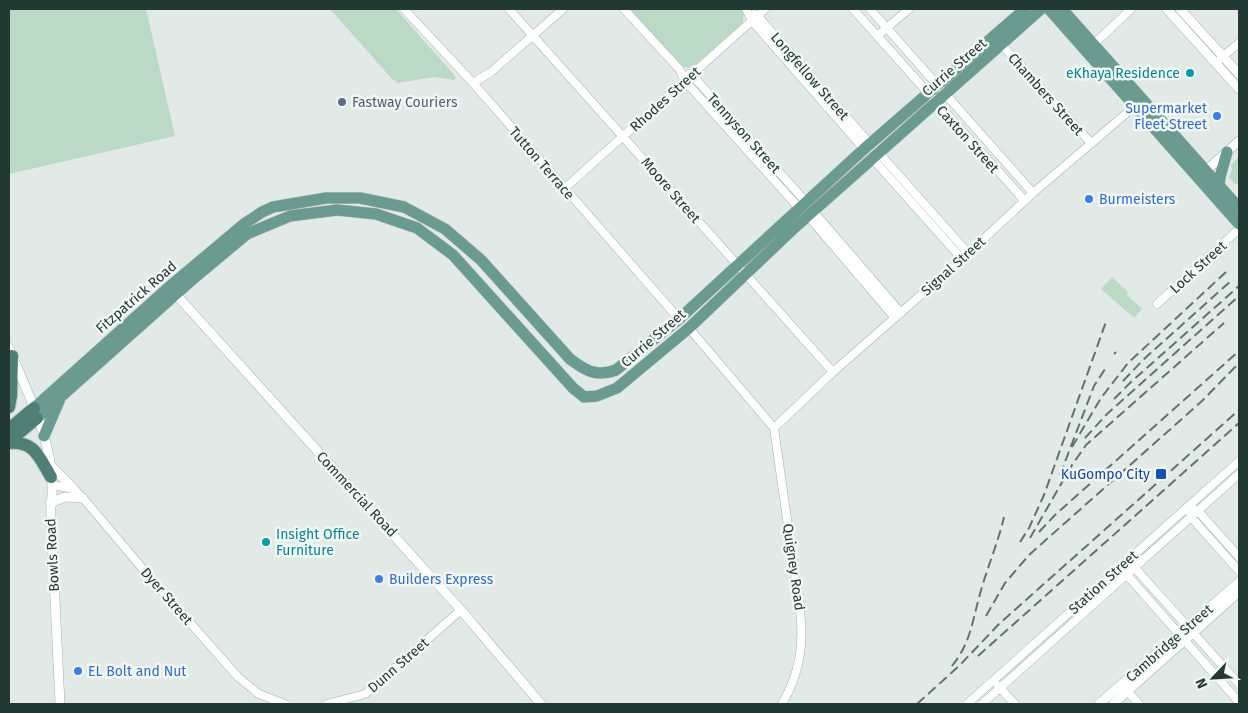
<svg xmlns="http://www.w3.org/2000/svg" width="1248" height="713" viewBox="0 0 1248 713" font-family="'Fira Sans',sans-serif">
<rect width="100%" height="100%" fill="#e1eae6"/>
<path fill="#bcd9c5" d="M9 9H146L175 136 9 174Z
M330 9H396L456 77 454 80 434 77 398 83 392 79Z
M629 9H743L744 10 743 23 692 68 681 66Z
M1239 157V184H1235L1229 177 1232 170 1231 165Z
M1112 277 1128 292 1127 295 1142 309 1134 318 1101 289Z"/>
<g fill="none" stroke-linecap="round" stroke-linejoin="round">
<g stroke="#a4b1ad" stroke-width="9">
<path id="minor" d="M404 9 473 83 679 319
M509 9 833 372
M624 9 680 70 685 81 799 208
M746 9 752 21 864 149
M853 9 1024 200
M870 9 1033 193
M754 14 757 15 870 144
M877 36 909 9
M1094 44 1131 9
M1002 45 1091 143
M1220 59 1239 43
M689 74 692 75 806 202
M473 83 491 72 563 9
M878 152 968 253
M872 158 962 259
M564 189 765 9
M813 211 901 313
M808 216 895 318
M1157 304 1239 229
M689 328 774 428
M774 428 833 372 962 259 1033 193 1135 106
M774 428 800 610C804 645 800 673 782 704
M52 485 74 489 83 498 148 575 238 677 259 694 285 704
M1194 509 1198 511 1239 557
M1190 513 1191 517 1239 571
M1130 566 1134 567 1239 684
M1125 570 1127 575 1239 702
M998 686 1015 704
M1128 692 1139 704
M327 704 365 694 461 610
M967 704 1239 461
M982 704 1239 474"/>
</g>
<g stroke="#a4b1ad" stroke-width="10">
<path id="tertiary" d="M1167 9 1239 89
M1180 9 1239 74
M1202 174 1239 141
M173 291 461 610 541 704
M9 348C26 390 52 439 52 485 53 495 50 506 51 516L60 704
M50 465 74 489
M50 503 65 497 83 498
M1099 704 1239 582
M1113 704 1239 592"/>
</g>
<g stroke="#bdc4c2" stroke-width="12">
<path id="primary" d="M1049 9 1239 224
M1062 9 1239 208
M1219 185 1220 177 1227 152
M34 408 169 287 244 224 262 212 273 207 326 198H360L404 207 445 229 481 260 570 359C586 371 596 377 616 370L679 319 864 149 1025 9
M37 418 193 279 247 234 290 216 337 210 376 214 417 228 453 255 573 388 584 397 597 396 617 388 689 328 792 230 1041 9
M44 436 59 401"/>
</g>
<g stroke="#bdc4c2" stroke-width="14">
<path id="trunk" d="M9 407 11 396 12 356
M9 429 34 408
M9 441 37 418
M9 443C35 441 39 457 51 477"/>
</g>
<use href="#minor" stroke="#fff" stroke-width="8"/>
<use href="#tertiary" stroke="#fff" stroke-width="9"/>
<use href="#primary" stroke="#6b9b90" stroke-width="11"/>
<use href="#trunk" stroke="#4f7e75" stroke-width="12"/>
<path stroke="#5e746f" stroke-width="2" stroke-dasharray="10 5" stroke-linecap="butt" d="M1114 354 1116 352
M1123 381 1144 359 1233 279
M1114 399 1131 382 1239 286
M1085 438 1107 414 1239 296
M1072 447 1101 398 1128 363 1226 272
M1060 475 1094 386 1105 369
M1039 532 1055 515 1239 351
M1030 538 1072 465 1086 445 1224 323
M1020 542 1029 528 1044 495 1107 319
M986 616 1005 583 1029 555 1202 401 1239 363
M978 656 1239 423
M952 666C971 642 972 622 980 594 987 568 998 543 1004 517
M917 704 959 666 999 624 1239 410"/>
</g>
<g fill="#0f9aa8" stroke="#f1f7f4" stroke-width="2">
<circle cx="1190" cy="73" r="5"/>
<circle cx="266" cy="542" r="5"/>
</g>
<circle fill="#5c6f8a" stroke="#f1f7f4" stroke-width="2" cx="342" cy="102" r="5"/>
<g fill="#3f7fe0" stroke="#f1f7f4" stroke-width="2">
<circle cx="1217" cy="116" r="5"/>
<circle cx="1089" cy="199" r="5"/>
<circle cx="379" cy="579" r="5"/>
<circle cx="78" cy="671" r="5"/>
</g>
<rect fill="#1a4fb4" stroke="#f1f7f4" stroke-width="2" x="1155" y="468" width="12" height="12" rx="2.5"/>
<g text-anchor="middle" stroke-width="5" stroke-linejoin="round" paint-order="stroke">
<g font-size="14" fill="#233934" stroke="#f1f7f4">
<text transform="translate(954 67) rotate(-41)" y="5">Currie Street</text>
<text transform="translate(810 76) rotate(49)" y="5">Longfellow Street</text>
<text transform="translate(1046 94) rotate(48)" y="5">Chambers Street</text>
<text transform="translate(665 99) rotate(-42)" y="5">Rhodes Street</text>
<text transform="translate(744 133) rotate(48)" y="5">Tennyson Street</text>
<text transform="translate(968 139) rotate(48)" y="5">Caxton Street</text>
<text transform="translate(542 163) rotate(49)" y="5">Tutton Terrace</text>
<text transform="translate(671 190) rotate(49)" y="5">Moore Street</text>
<text transform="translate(953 266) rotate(-42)" y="5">Signal Street</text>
<text transform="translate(1198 267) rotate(-42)" y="5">Lock Street</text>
<text transform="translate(136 297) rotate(-41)" y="5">Fitzpatrick Road</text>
<text transform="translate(653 338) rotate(-41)" y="5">Currie Street</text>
<text transform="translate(357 494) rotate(47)" y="5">Commercial Road</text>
<text transform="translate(52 555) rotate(-93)" y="5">Bowls Road</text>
<text transform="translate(794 567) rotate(82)" y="5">Quigney Road</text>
<text transform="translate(1103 582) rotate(-42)" y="5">Station Street</text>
<text transform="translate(167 596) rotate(49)" y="5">Dyer Street</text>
<text transform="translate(1169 643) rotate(-41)" y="5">Cambridge Street</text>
<text transform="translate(398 665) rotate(-41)" y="5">Dunn Street</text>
</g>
<g font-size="14" fill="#0d838f" stroke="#f1f7f4" text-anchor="end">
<text x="1180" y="78">eKhaya Residence</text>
<text x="276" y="539" text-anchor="start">Insight Office<tspan x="276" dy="16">Furniture</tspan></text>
</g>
<g font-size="14" fill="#4e5e75" stroke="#f1f7f4" text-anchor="start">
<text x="352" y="107">Fastway Couriers</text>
</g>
<g font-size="14" fill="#366cbe" stroke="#f1f7f4" text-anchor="start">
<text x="1207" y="113" text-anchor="end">Supermarket<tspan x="1207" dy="16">Fleet Street</tspan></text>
<text x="1099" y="204">Burmeisters</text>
<text x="389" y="584">Builders Express</text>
<text x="88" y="676">EL Bolt and Nut</text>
</g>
<g font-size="14" fill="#164399" stroke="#f1f7f4" text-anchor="end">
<text x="1150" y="479">KuGompo City</text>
</g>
</g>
<rect width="1248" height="713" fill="none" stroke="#233934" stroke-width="20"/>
<g transform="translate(1213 678) rotate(245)" stroke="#f1f7f4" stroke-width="4" paint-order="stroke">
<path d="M0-4L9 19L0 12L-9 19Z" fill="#233934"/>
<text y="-8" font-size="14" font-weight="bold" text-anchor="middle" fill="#233934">N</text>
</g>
</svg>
